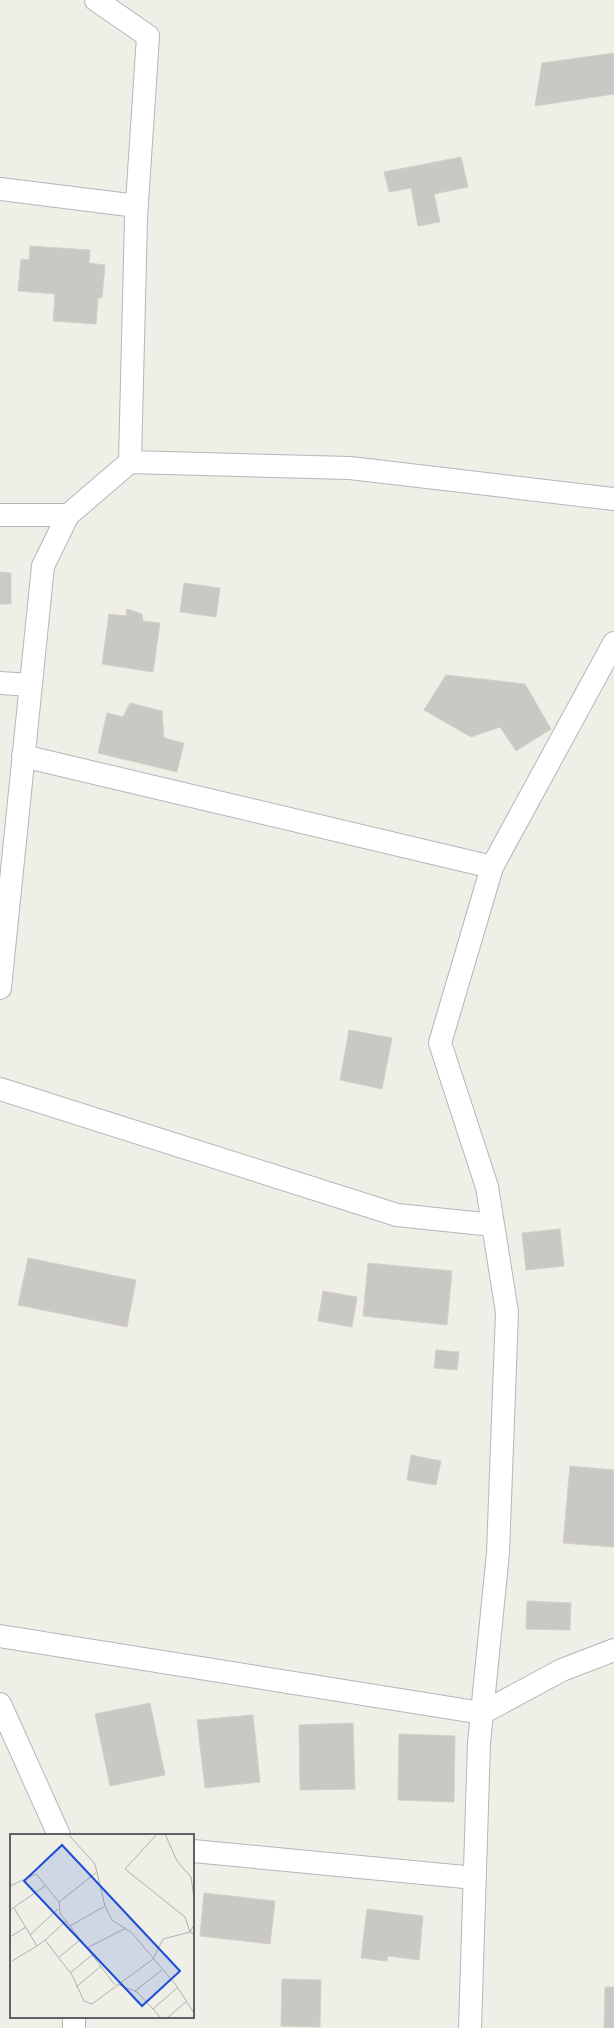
<svg xmlns="http://www.w3.org/2000/svg" width="614" height="2028" viewBox="0 0 614 2028" font-family="'Archivo Narrow',sans-serif">
<rect width="100%" height="100%" fill="#efeee7"/>
<path fill="#cac8c4" stroke="#d3d0c6" d="M614 53V94L535 106 542 63Z
M461 157 468 187 434 194 440 222 418 226 411 188 389 192 384 172Z
M30 246 90 250 89 263 105 265 102 298H98L96 324 53 321 55 294 18 291 21 259 29 260Z
M0 572 11 573V604H0Z
M184 583 220 588 216 617 180 612Z
M127 609 142 614 143 621 160 623 153 672 102 664 109 614 126 616Z
M446 675 525 684 551 729 516 751 500 727 471 737 424 710Z
M130 703 162 711 164 738 184 743 177 772 98 753 107 713 123 717Z
M349 1030 392 1038 382 1089 340 1080Z
M560 1229 564 1266 526 1270 522 1233Z
M28 1258 136 1280 127 1327 18 1305Z
M368 1263 452 1271 447 1325 363 1316Z
M323 1291 357 1297 352 1327 318 1321Z
M436 1350 459 1352 457 1370 434 1368Z
M411 1455 441 1461 436 1485 407 1480Z
M570 1466 614 1470V1547L563 1543Z
M527 1601 571 1603 570 1630 526 1629Z
M150 1703 165 1775 110 1786 95 1714Z
M253 1715 260 1782 205 1788 197 1720Z
M353 1723 355 1789 300 1790 299 1725Z
M399 1734 455 1736 454 1802 398 1800Z
M204 1893 275 1901 270 1944 200 1936Z
M367 1909 423 1916 419 1960 388 1956 387 1961 361 1958Z
M282 1979 321 1980 320 2027 281 2026Z
M605 1987H614V2028H604Z"/>
<g fill="none" stroke-linecap="round" stroke-linejoin="round">
<g stroke="#b4b6ba" stroke-width="24">
<path id="street" d="M0 189 137 206
M130 462 350 468 614 499
M0 515H68
M0 683 31 685
M23 756 492 867
M0 988 43 566 68 515 130 462 136 218 148 36 96 0
M0 1089 397 1215 493 1225
M0 1636 482 1713 562 1670 614 1650
M0 1704 59 1835
M193 1851 475 1878
M74 2017V2028
M470 2028 479 1743 498 1553 507 1312 487 1187 440 1043 492 867 614 643"/>
</g>
<use href="#street" stroke="#fff" stroke-width="22"/>
</g>
<g transform="translate(10 1834)">
<rect width="184" height="184" fill="#efeee7"/>
<path fill="none" stroke="#b1b2af" stroke-width="1" d="M58 0 85 30 95 72 102 86 122 99 166 151 184 179M147 0 115 35 175 83 180 98 184 101M155 0 167 27 181 43 184 64M0 52 26 40 49 68 50 79 105 151M49 68 87 38M4 74 27 112 35 106 62 141 74 167 82 170 143 125 153 105 180 98 184 91M0 76 35 52M60 92 95 72M20 101 48 75M0 103 16 93M35 106 56 87M77 114 116 94M48 124 70 106M2 127 27 112M60 139 82 121M107 150 127 158 143 175 168 153M66 153 91 132M125 157 152 136M143 175 151 184M157 184 177 167"/>
<path fill="#1d4ed8" fill-opacity="0.15" stroke="#1d4ed8" stroke-width="2" d="M52 11 170 137 132 172 14 47Z"/>
<rect width="184" height="184" fill="none" stroke="#5e6165" stroke-width="2"/>
</g>
</svg>
